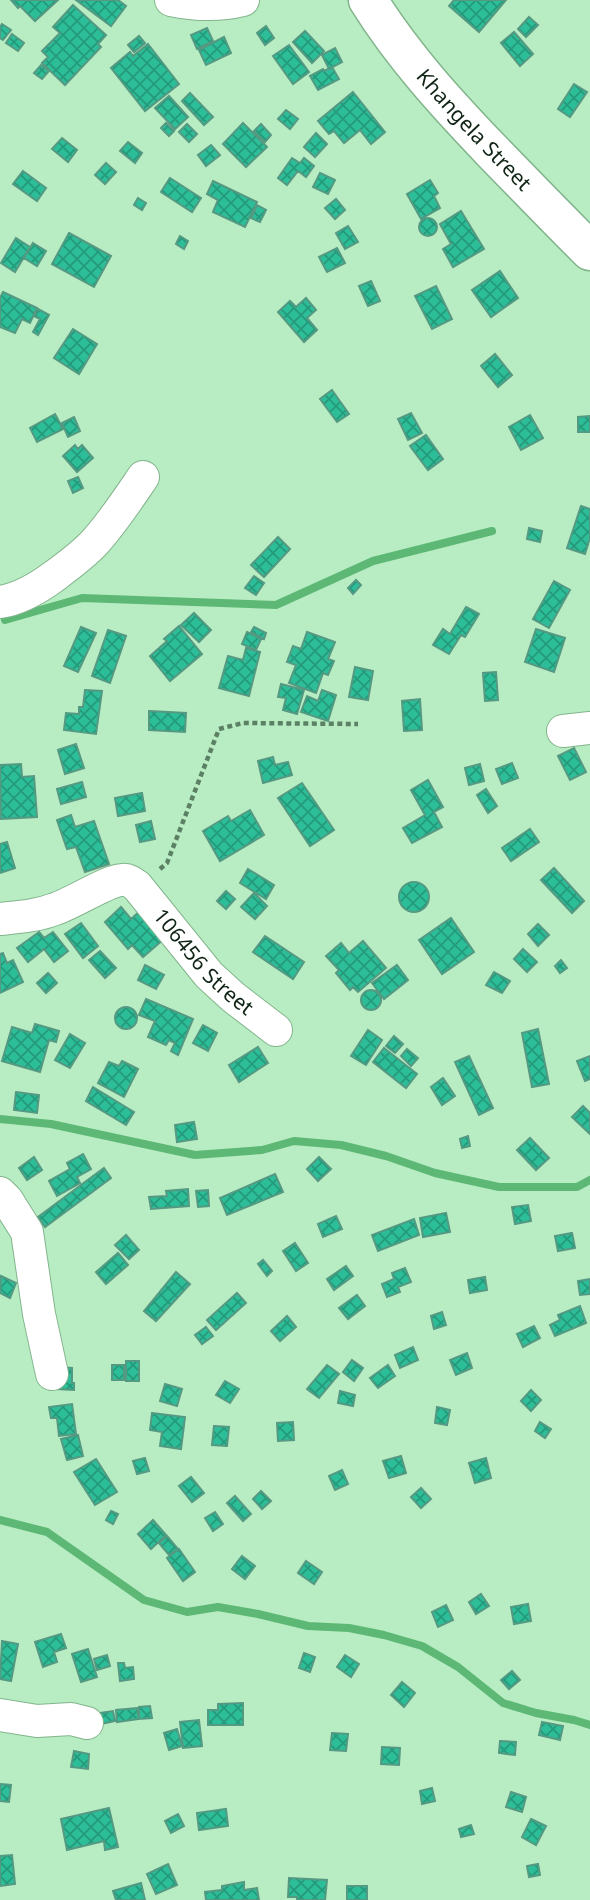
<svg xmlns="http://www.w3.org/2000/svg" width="590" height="1900" viewBox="0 0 590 1900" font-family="'Noto Sans',sans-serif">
<defs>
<pattern id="building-cross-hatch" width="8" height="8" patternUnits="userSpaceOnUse" patternTransform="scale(1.75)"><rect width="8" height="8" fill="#2cbe98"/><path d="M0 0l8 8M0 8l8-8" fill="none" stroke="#249a7b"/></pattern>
</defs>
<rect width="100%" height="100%" fill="#b8ecc2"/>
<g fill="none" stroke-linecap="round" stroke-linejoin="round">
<path stroke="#5db876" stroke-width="8" d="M5 620 82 598 276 605 373 561 492 531
M0 1119 51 1124 195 1155 262 1150 294 1141 341 1145 386 1156 435 1173 499 1187H577L590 1180
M0 1520 47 1532 144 1600 187 1612 218 1607 258 1614 308 1626 349 1628 384 1635 422 1646 458 1667 503 1703 536 1713 574 1720 590 1725"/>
</g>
<path fill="url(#building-cross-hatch)" stroke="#549982" stroke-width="2" d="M11 0H58L35 21 20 6 18 8Z
M76 0H118L126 6 111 26Z
M454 0H506L479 32 449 6Z
M73 5 106 35 98 44 101 47 65 85 42 63 48 57 42 51 60 33 53 27Z
M529 17 538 25 526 37 518 29Z
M2 24 11 30 3 40 0 38V27Z
M266 26 274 38 265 45 257 33Z
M207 28 213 41 197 49 191 35Z
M305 31 324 51 312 63 293 42Z
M514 32 533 54 520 66 501 43Z
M12 34 24 43 18 51 6 43Z
M139 36 145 43 134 52 128 45Z
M224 37 231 53 206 65 199 50Z
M148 44 179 84 145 111 111 68 130 52 133 56Z
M289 45 309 72 293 84 273 56Z
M335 48 342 62 329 69 322 55Z
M41 65 49 71 42 79 34 73Z
M332 67 339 79 318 90 310 76 323 69 324 71Z
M574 84 587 92 570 117 558 109Z
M353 92 385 132 371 144 360 130 344 143 334 131 329 134 318 121Z
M190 93 213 117 204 125 182 101Z
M169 96 188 117 175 129 155 108Z
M286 110 298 119 290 129 278 119Z
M166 123 174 131 169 136 161 128Z
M243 123 267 147 246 167 223 144Z
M187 124 197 134 189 142 179 132Z
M261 124 271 135 265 142 254 131Z
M316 133 327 144 315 157 304 147Z
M62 138 77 150 68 162 52 149Z
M128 142 142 153 135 163 120 151Z
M211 145 220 155 206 166 198 155Z
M292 158 300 163 304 158 314 166 306 177 298 171 287 185 278 178Z
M106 163 116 172 105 184 95 175Z
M23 171 46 188 37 201 13 184Z
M320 173 335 180 328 194 313 187Z
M170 178 201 198 192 212 161 192Z
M430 180 438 193 434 196 440 208 421 219 407 194Z
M213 181 257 202 245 227 213 212 218 200 207 194Z
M138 198 146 203 142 210 134 205Z
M336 199 345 210 335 219 325 208Z
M257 205 266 210 260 222 251 218Z
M461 211 484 249 453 267 443 249 451 244 440 224Z
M419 227a9 9 0 1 1 18 0a9 9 0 1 1-18 0Z
M348 226 358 242 345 249 336 233Z
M69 233 111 256 94 287 52 264Z
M180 236 188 241 184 249 176 244Z
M16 238 30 247 15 272 1 263Z
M33 243 46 251 37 266 24 258Z
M337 248 345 263 327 272 319 257Z
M500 271 518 298 491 317 472 290Z
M371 281 380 301 368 306 359 286Z
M436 286 452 319 432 329 415 296Z
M3 292 37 308 30 323 22 319 15 333 0 327V298Z
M306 298 316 310 307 318 317 330 304 342 278 312 290 301 296 307Z
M38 309 49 315 38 335 33 332 40 319 34 316Z
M73 329 97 344 79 374 54 358Z
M495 354 512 375 498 387 481 366Z
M332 390 349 414 337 422 320 399Z
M411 413 422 433 408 440 398 419Z
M55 414 63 429 37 442 30 428Z
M530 415 543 438 521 450 509 427Z
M590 416V432H578V417Z
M74 417 80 431 68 437 62 423Z
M426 435 443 459 428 470 410 446Z
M75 445 78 449 82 445 93 458 77 472 63 456Z
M78 477 83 488 73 493 68 481Z
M581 506 590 509V538L585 554 567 548Z
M529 528 542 531 540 542 527 539Z
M278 537 290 549 264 577 251 565Z
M254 576 264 583 256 595 245 588Z
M356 580 361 585 353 594 348 588Z
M554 581 570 590 549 628 533 619Z
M466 607 479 614 465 637 461 635 449 654 433 645 443 629 450 634Z
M194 613 211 630 199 642 181 625Z
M179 626 202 654 170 681 150 656 167 641 164 639Z
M81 627 96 633 78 672 64 666Z
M254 627 266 633 264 639 251 632Z
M536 629 565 638 554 672 525 662Z
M108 630 126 636 110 683 92 676Z
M247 632 261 639 256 650 242 644Z
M307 632 335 642 328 659 334 661 328 675 323 673 316 693 289 683 296 665 287 662 293 646 301 649Z
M246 648 260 652 249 696 219 688 228 656 243 660Z
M355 667 373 671 368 700 349 697Z
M496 672 498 700 485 701 483 673Z
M281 684 304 690 297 714 283 710 286 698 278 697Z
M85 690 102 691 96 734 64 730 66 713 79 714V707H83Z
M322 690 336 695 328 721 301 712 307 696 318 701Z
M420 699 422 730 404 731 402 701Z
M149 711 186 713 185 732 149 730Z
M76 744 84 768 65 774 58 750Z
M574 748 586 772 570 780 558 756Z
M273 757 275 765 288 762 292 775 263 783 258 761Z
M512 763 518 778 502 784 496 769Z
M21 764 22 777 34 776 37 817 1 819 0 765Z
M480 764 484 781 469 785 465 768Z
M428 780 443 807 434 812 442 827 412 843 403 828 425 815 411 790Z
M82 782 86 797 61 804 57 789Z
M302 783 334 830 310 846 278 798Z
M486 789 497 806 488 813 477 795Z
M142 793 145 811 118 816 115 798Z
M250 810 264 835 220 861 203 831 228 816 231 821Z
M71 815 75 827 94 821 109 864 85 872 76 847 67 849 57 820Z
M151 821 155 839 140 842 136 825Z
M530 829 539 842 511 861 502 848Z
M7 842 15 868 0 873V844Z
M554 868 584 901 572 913 541 880Z
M248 869 274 885 266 899 240 883Z
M399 897a15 15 0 1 1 30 0a15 15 0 1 1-30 0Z
M226 891 235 899 226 909 217 901Z
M254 893 267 906 255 919 241 907Z
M121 907 131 919 140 911 164 939 143 957 132 945 128 949 105 922Z
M451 918 474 952 442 974 419 940Z
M81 923 98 946 83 958 65 934Z
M538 924 549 935 538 946 528 934Z
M39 932 44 938 53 932 68 951 54 962 44 949 28 962 17 948Z
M265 936 304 962 293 979 253 952Z
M363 941 386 968 358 992 353 987 350 990 336 973 339 970 326 956 341 943 349 953Z
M523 949 537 962 527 972 514 959Z
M100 951 116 968 105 978 89 960Z
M3 953 7 963 13 960 23 982 0 993V954Z
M561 960 567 968 560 973 555 966Z
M145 965 164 975 156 989 138 980Z
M397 965 408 980 384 999 372 983Z
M494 972 510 981 502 993 486 985Z
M48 973 57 983 46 993 37 983Z
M361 1000a10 10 0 1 1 20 0a10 10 0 1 1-20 0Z
M146 999 193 1019 178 1055 171 1051 175 1043 169 1040 166 1045 148 1037 155 1021 139 1015Z
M115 1018a11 11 0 1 1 22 0a11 11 0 1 1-22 0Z
M35 1024 59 1031 56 1042 49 1040 40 1072 2 1061 12 1027 32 1033Z
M203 1025 217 1033 208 1051 193 1043Z
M538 1029 549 1084 532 1087 522 1033Z
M368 1030 382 1040 366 1065 351 1056Z
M70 1034 85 1043 70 1068 55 1060Z
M394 1036 403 1044 395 1053 386 1046Z
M258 1047 268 1063 239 1082 229 1065Z
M384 1048 417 1074 406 1088 373 1062Z
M407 1049 418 1058 411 1066 401 1056Z
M469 1056 493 1108 479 1115 455 1062Z
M590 1056V1079L585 1081 577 1061Z
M122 1061 138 1069 124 1097 98 1083 109 1062 119 1066Z
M443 1078 455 1096 442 1105 431 1087Z
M93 1087 134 1112 126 1125 86 1101Z
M16 1092 39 1095 37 1113 14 1110Z
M583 1106 590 1113V1134L572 1117Z
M194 1122 197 1139 177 1142 175 1125Z
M468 1136 470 1146 462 1148 460 1139Z
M530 1138 549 1158 536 1170 517 1150Z
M83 1154 91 1169 77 1177 80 1183 57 1196 49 1181 70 1169 67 1163Z
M34 1157 42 1170 27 1180 19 1168Z
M319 1157 331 1169 318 1181 307 1169Z
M104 1168 111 1178 45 1227 38 1217Z
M275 1174 283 1192 227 1215 220 1198Z
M188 1189 189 1206 151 1209 149 1197 167 1196 166 1191Z
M208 1190 209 1206 198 1207 196 1191Z
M528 1205 531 1221 515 1224 512 1207Z
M446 1213 450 1232 423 1237 420 1218Z
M336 1216 342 1229 323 1237 318 1224Z
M414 1219 419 1235 378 1251 372 1235Z
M572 1233 575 1248 558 1251 555 1236Z
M126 1235 139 1250 129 1259 115 1245Z
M295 1243 308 1263 296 1271 283 1251Z
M118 1253 128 1265 106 1284 96 1272Z
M263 1260 272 1271 267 1276 258 1264Z
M346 1266 353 1276 334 1290 327 1279Z
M405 1268 411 1282 398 1287 400 1292 387 1297 382 1284 394 1279 392 1273Z
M176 1272 190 1284 156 1321 144 1311Z
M1 1276 16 1283 10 1298 0 1293Z
M485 1277 487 1290 470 1293 468 1280Z
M590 1279V1294L580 1295 578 1281Z
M237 1293 246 1303 216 1330 207 1320Z
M357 1295 365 1306 348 1319 339 1308Z
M580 1306 586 1323 555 1336 550 1325 560 1320 558 1315Z
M442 1312 446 1325 434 1329 431 1316Z
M287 1316 296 1327 280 1341 271 1331Z
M534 1326 540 1338 523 1347 517 1334Z
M206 1327 213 1336 202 1344 195 1335Z
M413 1347 418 1360 400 1368 395 1355Z
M467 1353 472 1368 456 1375 450 1360Z
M352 1360 363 1368 354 1381 343 1372Z
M126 1361H139V1381H126Z
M112 1365H124V1380H112Z
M327 1365 339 1374 319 1398 307 1389Z
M388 1365 395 1376 378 1388 370 1378Z
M58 1367 72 1368V1383H74V1390L57 1389Z
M225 1381 239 1389 230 1403 216 1395Z
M165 1384 182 1389 177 1406 160 1401Z
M531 1390 541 1400 531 1411 521 1401Z
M340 1391 355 1395 353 1406 338 1403Z
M72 1404 76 1434 59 1436 57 1418H51L49 1407Z
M437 1407 450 1410 447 1425 435 1423Z
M152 1413 185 1417 181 1449 160 1446 162 1432 150 1430Z
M293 1422 294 1440 278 1441 277 1423Z
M540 1422 551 1429 545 1438 535 1431Z
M214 1426 229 1427 227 1446 212 1445Z
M78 1435 83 1456 67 1460 61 1439Z
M401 1456 406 1473 389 1478 383 1461Z
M145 1458 149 1471 137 1474 133 1461Z
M486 1458 491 1478 475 1483 469 1463Z
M96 1459 117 1492 95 1505 74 1472Z
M342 1470 348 1484 335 1490 329 1476Z
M191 1477 204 1493 192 1502 179 1486Z
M421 1488 431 1499 421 1508 411 1497Z
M261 1491 271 1501 262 1509 253 1499Z
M235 1496 251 1514 243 1521 227 1503Z
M111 1511 118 1514 113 1524 106 1520Z
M215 1512 223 1524 213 1531 205 1518Z
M153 1520 166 1535 151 1549 138 1534Z
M167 1536 178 1549 169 1555 159 1543Z
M179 1549 195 1572 183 1581 167 1558Z
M242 1556 255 1566 245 1579 232 1569Z
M306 1561 322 1572 314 1584 298 1573Z
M481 1594 489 1606 476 1614 469 1602Z
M528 1604 531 1621 514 1624 511 1607Z
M446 1605 453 1620 438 1627 432 1612Z
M61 1634 66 1648 54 1652 57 1662 43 1667 35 1642Z
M2 1641 18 1644 11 1681 0 1679Z
M88 1649 97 1677 81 1682 72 1654Z
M304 1653 315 1657 310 1672 299 1668Z
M107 1655 110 1666 97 1670 94 1659Z
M345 1655 359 1664 351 1677 337 1667Z
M118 1663H124L125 1668 133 1667 134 1679 120 1681Z
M512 1671 520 1680 509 1689 501 1680Z
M402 1682 415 1693 404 1707 391 1695Z
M243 1703V1725H208V1710H218V1704Z
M150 1706 152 1718 139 1719V1707Z
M137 1708 139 1719 117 1722 116 1710Z
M113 1711 115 1721 101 1724 99 1713Z
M199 1720 202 1746 183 1748 180 1722Z
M542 1722 563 1726 560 1740 539 1735Z
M177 1729 182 1746 169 1750 164 1733Z
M332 1733 348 1734 346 1751 330 1750Z
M500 1741 516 1742 515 1755 499 1753Z
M382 1747 400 1748 399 1765 381 1764Z
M74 1751 89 1754 88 1769 71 1767Z
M0 1784 11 1785 9 1802 0 1801Z
M432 1788 435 1801 422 1804 420 1791Z
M511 1792 526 1797 522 1812 506 1807Z
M109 1808 118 1847 105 1850 104 1841 67 1850 61 1819Z
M226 1809 228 1826 199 1830 197 1813Z
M178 1814 184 1826 171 1833 165 1821Z
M531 1819 546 1826 536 1845 522 1837Z
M471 1825 474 1834 461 1837 459 1829Z
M12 1855 15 1884 0 1886V1856Z
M168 1864 177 1885 156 1894 147 1874Z
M538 1864 540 1875 529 1877 527 1866Z
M289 1878 327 1880 325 1900H297V1897H288Z
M244 1882V1890L257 1888 259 1900H206L205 1892 222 1890V1886Z
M141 1883 145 1900H116L113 1891Z
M347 1886H367V1900H347Z"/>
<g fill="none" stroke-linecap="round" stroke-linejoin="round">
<g stroke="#83b58d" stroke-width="34">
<g id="street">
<path d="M171 0C195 5 219 6 243 0"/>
<path d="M0 602C20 599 38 588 53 577 68 566 83 555 95 542 113 522 128 499 143 477"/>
<path d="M563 731 590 728"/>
<path id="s1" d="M0 919C19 917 37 916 55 909 71 904 109 880 122 880 128 879 133 883 137 886L209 975 233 997 276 1030"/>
<path d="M0 1193 7 1200 27 1232 39 1314 52 1374"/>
<path d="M0 1715 37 1721 71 1719 87 1723"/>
</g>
</g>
<g stroke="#83b58d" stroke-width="41">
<g id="secondary">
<path id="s2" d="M368 0C403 56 446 103 491 150 524 184 557 218 590 251"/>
</g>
</g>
<path stroke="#5c8064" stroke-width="4.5" stroke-dasharray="5 3.5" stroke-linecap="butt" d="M160 869 167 863 219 729 243 723 358 724"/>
<use href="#street" stroke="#fff" stroke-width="32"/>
<use href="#secondary" stroke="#fff" stroke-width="38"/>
</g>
<g text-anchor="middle" stroke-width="5" stroke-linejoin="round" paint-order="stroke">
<g font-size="21" fill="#102515" stroke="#fefefe">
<text dy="7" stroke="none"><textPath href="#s2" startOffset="168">Khangela Street</textPath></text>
<text dy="7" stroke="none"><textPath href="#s1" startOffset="247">106456 Street</textPath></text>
</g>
</g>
</svg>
